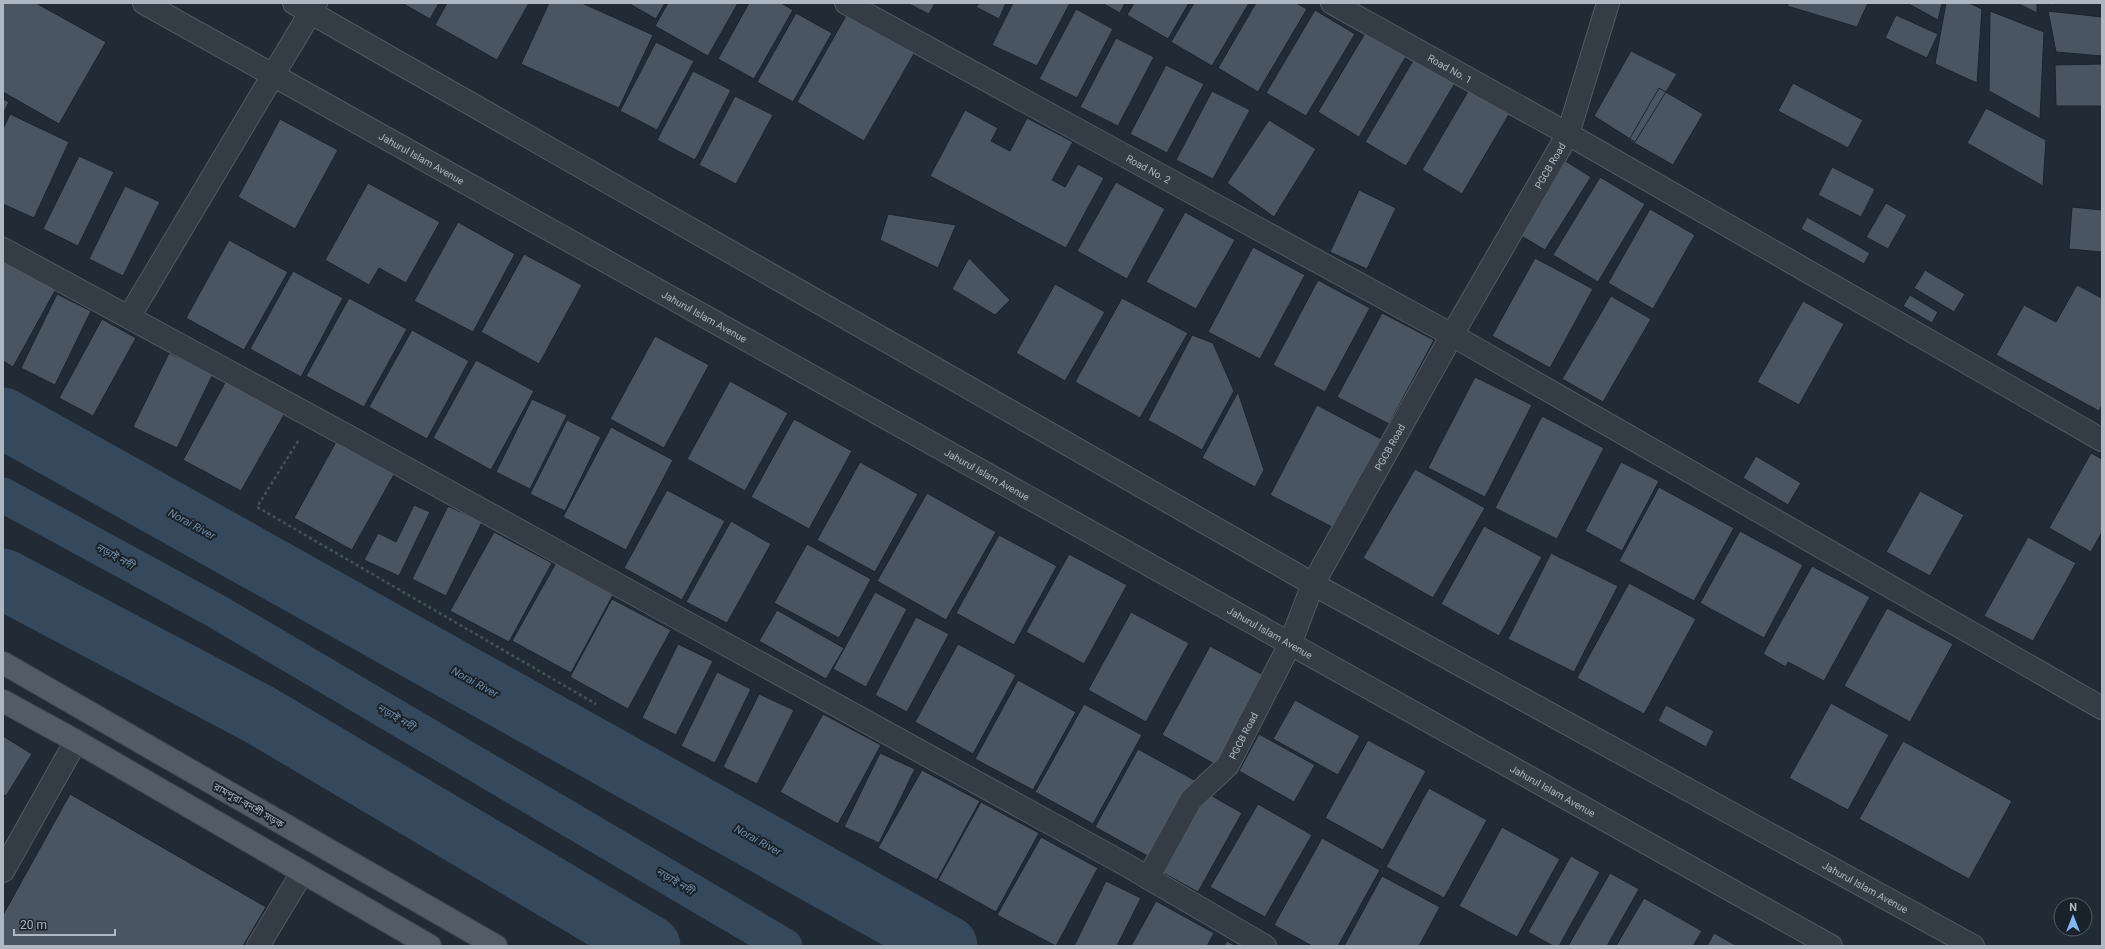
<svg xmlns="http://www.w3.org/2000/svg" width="2105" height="949" viewBox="0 0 2105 949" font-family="Roboto,'Noto Sans Bengali',sans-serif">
<rect width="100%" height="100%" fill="#212b35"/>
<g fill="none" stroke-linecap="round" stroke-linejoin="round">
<path stroke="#35485c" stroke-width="35" d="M3 495 216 611 785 946"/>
<path stroke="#35485c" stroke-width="61" d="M3 418 947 946
M3 579 262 716 650 946"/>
</g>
<path fill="#495561" stroke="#1b242d" d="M3 3H36L106 42 59 124 3 92Z
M402 3H439L430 19Z
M447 3H529L497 60 435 25Z
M549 3H582L653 35 619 108 521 64Z
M628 3H665L656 19Z
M668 3H738L708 56 655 26Z
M749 3H781L793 10 754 79 718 59Z
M907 3H935L929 14Z
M979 3H1006L999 19 976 7Z
M1013 3H1070L1037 66 992 45Z
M1102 3H1125L1120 13Z
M1134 3H1189L1168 39 1127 15Z
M1194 3H1249L1212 66 1171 42Z
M1256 3H1296L1307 9 1258 92 1218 68Z
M1789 3H1868L1857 27 1787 6Z
M1907 3H1942L1938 20Z
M1946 3H1969L1982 9 1977 83 1935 64Z
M2017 3H2037V13Z
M2050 3H2074L2050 5Z
M1076 9 1113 29 1077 98 1039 79Z
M1315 10 1355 34 1306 116 1266 93Z
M1990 11 2044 32 2040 119 1989 91Z
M2048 11 2102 17V56L2056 52Z
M796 13 832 33 793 102 757 82Z
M847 14 915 52 864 141 797 102Z
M1896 15 1938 34 1927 58 1885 38Z
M1367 30 1408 53 1359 137 1318 112Z
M1116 38 1154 57 1118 126 1080 107Z
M656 42 694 61 657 130 620 111Z
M1631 51 1677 74 1635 142 1594 116Z
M1414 59 1455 83 1406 166 1365 142Z
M2102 64V106H2056L2055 65Z
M1166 65 1204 84 1167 153 1130 134Z
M693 71 731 90 695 160 657 140Z
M1793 83 1863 120 1848 148 1778 111Z
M1470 88 1511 111 1462 194 1422 170Z
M1659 88 1703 114 1673 165 1629 140Z
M1212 91 1250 110 1213 179 1176 160Z
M735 96 773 115 736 184 699 165Z
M3 99 9 102 3 114Z
M1986 108 2046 140 2043 186 1967 143Z
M965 110 998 128 991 141 1010 151 1027 118 1073 142 1052 180 1065 187 1078 164 1104 178 1066 248 930 176Z
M10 114 69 142 34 218 3 204V129Z
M280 119 338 150 295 229 238 197Z
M1269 120 1316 149 1274 217 1227 183Z
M79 156 114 172 78 246 43 229Z
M1564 160 1591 177 1545 250 1518 234Z
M1832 167 1875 189 1861 217 1818 195Z
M1600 177 1645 204 1598 282 1553 255Z
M1116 182 1165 209 1127 279 1077 251Z
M368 183 440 222 406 283 379 268 369 285 325 260Z
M125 186 160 202 123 276 89 259Z
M1359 190 1396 208 1367 269 1330 252Z
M1886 203 1907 215 1888 249 1866 237Z
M2072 207 2102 210V252L2069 249Z
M1650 209 1695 235 1653 309 1608 283Z
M1185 212 1235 240 1196 309 1146 282Z
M888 214 956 225 938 268 880 240Z
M1807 217 1870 253 1864 264 1801 229Z
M458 222 515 254 473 332 414 301Z
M229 240 288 272 244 350 186 318Z
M1253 247 1305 275 1260 359 1208 332Z
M524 254 582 285 539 364 481 332Z
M969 258 1010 300 995 315 952 289Z
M1535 258 1593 289 1550 368 1492 336Z
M3 260 56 289 13 367 3 361Z
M1925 270 1965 294 1954 312 1914 288Z
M293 271 343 298 301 377 250 349Z
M1318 280 1370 308 1325 392 1273 365Z
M1055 284 1105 312 1065 381 1016 353Z
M2077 285 2102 298V405L2099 411 1996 355 2024 305 2056 322Z
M57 294 91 311 55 385 21 368Z
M1910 295 1938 312 1932 323 1903 306Z
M1611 296 1651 319 1603 402 1562 379Z
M349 298 407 329 364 407 306 376Z
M1122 298 1188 333 1140 418 1075 382Z
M1803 301 1844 324 1799 405 1757 382Z
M1382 313 1434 340 1389 424 1337 397Z
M102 319 136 338 93 416 59 398Z
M412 330 469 361 427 439 369 407Z
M1192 335 1213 343 1234 391 1202 450 1148 420Z
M655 336 709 365 664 448 610 419Z
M169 353 213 374 177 448 133 427Z
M476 360 534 391 491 470 433 438Z
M1475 377 1532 405 1485 497 1428 468Z
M226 381 285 413 241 491 183 460Z
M730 381 788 413 745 491 687 459Z
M1238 392 1264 470 1255 487 1202 458Z
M532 399 567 415 530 489 496 472Z
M1317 405 1385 441 1338 530 1270 495Z
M1542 416 1604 448 1557 539 1495 508Z
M794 419 852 451 809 529 751 497Z
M567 420 601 437 565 511 530 494Z
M611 427 673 460 626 550 563 517Z
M337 440 396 471 352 550 294 518Z
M2091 453 2102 459V532L2091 552 2049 528Z
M1756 456 1801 483 1788 505 1743 478Z
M860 462 918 494 875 572 817 540Z
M1621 462 1659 481 1622 551 1585 531Z
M1415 469 1485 508 1433 598 1363 558Z
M1659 487 1734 528 1694 601 1619 561Z
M667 490 725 521 682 600 624 568Z
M1920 491 1964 515 1930 576 1886 552Z
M927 493 996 532 946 620 877 581Z
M414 505 430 512 399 576 364 560 378 533 396 542Z
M448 506 482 522 446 596 412 579Z
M731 521 771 544 727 623 686 602Z
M1484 526 1542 557 1499 636 1441 604Z
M1740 531 1803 565 1764 638 1700 603Z
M494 532 552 563 509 642 450 611Z
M999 535 1057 566 1014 645 956 613Z
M2028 537 2076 563 2033 641 1984 616Z
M807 544 871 579 839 638 774 603Z
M1551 553 1618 586 1574 672 1508 639Z
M1069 554 1127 585 1084 664 1026 632Z
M556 563 613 595 571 673 512 641Z
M1812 566 1870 597 1824 681 1788 662 1786 667 1763 654Z
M1629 583 1696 619 1644 714 1577 678Z
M875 592 907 609 866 687 833 669Z
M612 599 671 630 628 709 570 677Z
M1887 608 1953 644 1910 722 1844 686Z
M777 610 844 648 826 679 759 641Z
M1131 612 1189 643 1146 722 1088 690Z
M916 617 949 634 907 712 875 695Z
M678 644 713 661 676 735 642 718Z
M958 644 1016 675 973 754 915 722Z
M1210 646 1269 678 1220 767 1162 735Z
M717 672 751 689 715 763 681 746Z
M1018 680 1076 712 1033 790 975 759Z
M759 694 794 710 757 784 723 767Z
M1295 700 1360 736 1338 775 1273 739Z
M1831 703 1889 735 1848 810 1789 778Z
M1084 704 1142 735 1093 824 1035 792Z
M1666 705 1714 731 1706 747 1658 721Z
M823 714 881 745 838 824 780 792Z
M1259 734 1315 765 1294 802 1239 771Z
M3 736 32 754 6 796 3 794Z
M1368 740 1426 771 1383 850 1325 818Z
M1903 741 2012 801 1969 879 1859 819Z
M1138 749 1196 781 1153 859 1095 827Z
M880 753 915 769 879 843 844 827Z
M922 770 980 801 937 880 878 848Z
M1429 788 1487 820 1444 898 1386 867Z
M1205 792 1242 813 1198 892 1160 871Z
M70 794 266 907 243 946H3V915Z
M981 802 1039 833 996 912 938 880Z
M1258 804 1312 835 1265 917 1210 887Z
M1502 827 1560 859 1517 937 1459 906Z
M1041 837 1098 868 1056 946 997 915Z
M1322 838 1380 870 1338 946H1312L1274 925Z
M1571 856 1600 872 1559 946H1553L1528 932Z
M1610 873 1639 889 1607 946H1568Z
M1382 876 1440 907 1419 946H1344Z
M1106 881 1141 898 1117 946H1074Z
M1644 898 1702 931 1693 946H1616Z
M1156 901 1214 933 1207 946H1131Z
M1714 933 1737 946H1707Z
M1227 941 1236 946H1224Z"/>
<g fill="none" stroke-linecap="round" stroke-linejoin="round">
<g stroke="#515b64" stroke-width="24">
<g id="minor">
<path id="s1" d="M144 3 1831 946"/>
<path id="s2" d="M294 3 1313 584 1973 946"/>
<path id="s3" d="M846 3 1452 335 2102 708"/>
<path id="s4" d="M1332 3 1568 134 2102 440"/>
<path d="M3 249 353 439 1121 862 1265 946"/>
<path d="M129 317 316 3"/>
<path d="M3 871 76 741"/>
<path id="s5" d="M1148 878 1191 800 1228 765 1290 644 1313 584 1452 335 1568 134 1608 3"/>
<path d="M258 946 302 873"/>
</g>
</g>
<g stroke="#3d4650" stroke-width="24">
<path id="major" d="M3 663 496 946
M3 701 76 741 430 946"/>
</g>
<path stroke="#425556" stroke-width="2.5" stroke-dasharray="3 3" stroke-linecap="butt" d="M298 441 257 507 596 704"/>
<use href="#minor" stroke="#343d46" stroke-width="22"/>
<use href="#major" stroke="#525c66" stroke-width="22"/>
</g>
<g text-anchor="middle" stroke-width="4" stroke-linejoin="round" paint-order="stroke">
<g font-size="10" fill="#aeb8c3" stroke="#19222b">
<text dy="4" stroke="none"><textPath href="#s4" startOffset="135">Road No. 1</textPath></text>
<text dy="4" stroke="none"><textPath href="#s1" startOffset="318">Jahurul Islam Avenue</textPath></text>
<text dy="4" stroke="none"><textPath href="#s5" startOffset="821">PGCB Road</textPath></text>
<text dy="4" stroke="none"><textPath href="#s3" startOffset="345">Road No. 2</textPath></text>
<text dy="4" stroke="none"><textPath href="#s1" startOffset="642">Jahurul Islam Avenue</textPath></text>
<text dy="4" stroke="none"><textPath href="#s5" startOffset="497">PGCB Road</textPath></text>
<text dy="4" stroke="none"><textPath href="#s1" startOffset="966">Jahurul Islam Avenue</textPath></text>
<text dy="4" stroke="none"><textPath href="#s1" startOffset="1290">Jahurul Islam Avenue</textPath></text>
<text dy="4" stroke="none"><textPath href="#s5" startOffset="173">PGCB Road</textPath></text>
<text dy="4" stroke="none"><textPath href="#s1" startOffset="1614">Jahurul Islam Avenue</textPath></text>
<text transform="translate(249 805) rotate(30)" y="4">রামপুরা-বনশ্রী সড়ক</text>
<text dy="4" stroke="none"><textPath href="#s2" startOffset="1803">Jahurul Islam Avenue</textPath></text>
</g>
<g font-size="11" font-style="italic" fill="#708ba6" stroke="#19222b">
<text transform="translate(192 524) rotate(29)" y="4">Norai River</text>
<text transform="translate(115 556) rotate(29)" y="4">নড়াই নদী</text>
<text transform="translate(475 682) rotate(29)" y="4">Norai River</text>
<text transform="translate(396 717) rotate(31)" y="4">নড়াই নদী</text>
<text transform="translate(758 840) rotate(29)" y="4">Norai River</text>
<text transform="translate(675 881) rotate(31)" y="4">নড়াই নদী</text>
</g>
</g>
<rect width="2105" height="949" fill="none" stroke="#aeb8c3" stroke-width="8"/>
<g transform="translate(2073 917)"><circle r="19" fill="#19222b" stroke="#555e68"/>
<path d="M0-3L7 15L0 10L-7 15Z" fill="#84b6f2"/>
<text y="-6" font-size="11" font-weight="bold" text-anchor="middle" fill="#aeb8c3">N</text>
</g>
<path d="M14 929v6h101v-6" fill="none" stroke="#aeb8c3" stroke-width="2"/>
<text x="20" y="929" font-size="12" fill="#aeb8c3" stroke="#19222b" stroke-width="3" paint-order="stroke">20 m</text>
</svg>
